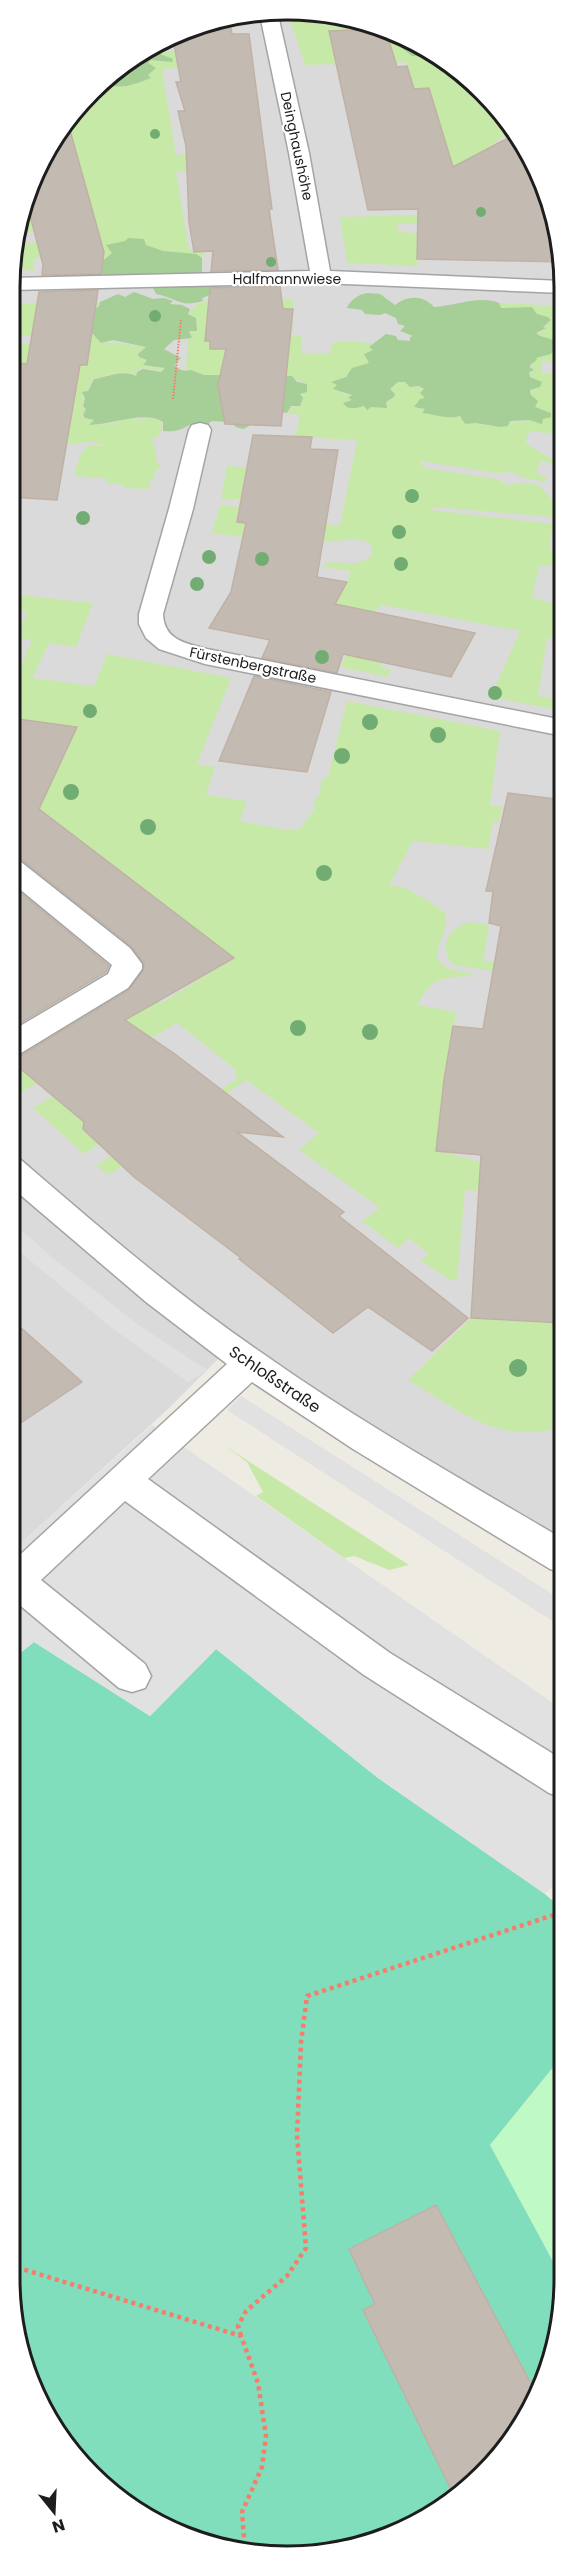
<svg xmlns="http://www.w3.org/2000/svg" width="574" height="2566" viewBox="0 0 574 2566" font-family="Poppins,sans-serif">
<rect width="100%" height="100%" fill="#eeebe3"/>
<path fill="#dbdada" d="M324 11 410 38 484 91 536 164 563 251V1558L225 1352 168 1409 10 1553 11 250 46 148 118 66 215 18Z"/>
<path fill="#c7e9a8" d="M324 11 410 38 484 91 515 134 499 138 495 145 508 138 517 137 536 164 559 238 489 223 397 224 399 232 417 233 418 266 347 263 340 217 455 214 406 62 305 65 288 14Z
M164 43 166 51H176L182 67 162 69 176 155 192 154 194 171 176 172 189 250 203 252 202 267 116 269 42 258 33 259V271L11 266 14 244 38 242 35 232 17 233 46 148 79 111 86 110 83 106 118 66Z
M210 300 205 341H210V349L237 350 282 300H294L292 336H301L302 353H331L330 346 334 345V341L373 343 369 347 374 350 364 354 370 363C354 368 348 377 332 382L338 385 340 393 352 395 351 409 364 406 387 408 386 402 394 398 390 390 398 382H406L425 389 426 398 420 399 415 406 425 409 423 413 460 416 471 425 476 423 488 426 529 420 534 422 542 409 535 407C534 394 528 394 533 380L529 372 534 369 530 365 535 358 543 357 558 342 540 336 536 332 543 331 548 317 537 314 532 307H500L499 303 563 306V361H542V373L563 374V422L555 421V434L530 431 525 443 562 465 540 461 537 475 547 477 546 482 524 478 512 472 496 473 420 461 424 468 497 479C511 488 509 484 522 483 528 483 534 485 539 485L550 498 562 506 563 518 435 507 430 510 553 524 549 548 563 558V564L539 566 532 597 563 607V639L547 638 538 696 563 699V711L491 697 520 631 382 605 373 612 350 655 382 662 380 667 391 670 387 677 341 667 348 650 271 653 347 582 351 571 324 567 326 563C341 561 361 568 372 555L371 544 359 539 323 542 325 524 340 526 357 440 295 437 300 415 288 413 291 407 300 406 303 398 301 394 307 392 306 387 308 384 298 381 292 376 204 375 192 370 186 371 188 340 192 338 190 331H197L196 318 188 314 197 304Z
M99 302 96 309 90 312 35 314 32 336 11 335 12 304Z
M93 334 101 343C115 342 117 342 130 345 136 347 140 345 145 348L137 355 146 360 143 365 164 368 161 371 142 368 136 371V376C122 368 108 376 93 379L87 391 82 393 84 398 82 406 86 409 82 415 85 419 94 420 89 425 109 424 131 417 139 420 151 417 162 422V430L158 437 149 440 156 444 153 447 156 449V460L161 467 154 472 156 476 150 480 151 485 147 489 125 488 123 485 106 482V478L74 476 80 456 87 445 108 446 92 442 64 444 80 365H87L90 339Z
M11 343 30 344 27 364H19L14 387H11Z
M227 466 257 468 241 499H221Z
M220 505 240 507 236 521 246 523 243 537 212 533Z
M11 594 93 603 76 647 49 643 32 678 94 686 107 654 231 678 197 764 215 767 206 795 247 801 240 821 287 830H299L316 807 313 803 320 793 321 781 328 776 347 701 500 731 490 805 503 807 499 822H493L488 849 413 841 389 885C393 886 398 886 402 887 409 889 443 909 445 914 453 938 409 967 472 973L473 976C444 978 431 975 418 1005L456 1012 436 1150 486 1164 484 1191 465 1190 457 1279 452 1281 420 1260 429 1254 409 1238 398 1248 362 1221 380 1208 299 1150 319 1133 246 1080 109 1175 96 1166C142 1135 192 1110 237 1079L235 1069 177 1023 151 1038 101 1045 17 1095 10 1089V1060L29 1047 121 997 148 994 161 1003 234 958 11 787V754L61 761 77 727 11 719V676L16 677 32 640 15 637 28 611 11 609Z
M469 922 489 925 483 961 495 962 520 975 453 965C438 947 448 928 469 922Z
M53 1096 84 1122 83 1129 99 1144 84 1154 33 1108Z
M471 1318 563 1323V1427C499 1446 460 1411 408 1380Z
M222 1444 409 1565 389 1570 354 1556 344 1558 256 1496 263 1492 247 1462Z"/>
<path fill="#a6ce97" d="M395 33 410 38 436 57 412 56 389 38Z
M153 51 173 59 172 62 151 60 148 63 156 68 148 75 151 78C138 83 117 92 104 82 117 68 133 54 153 51Z
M128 238 144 239 146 245 163 251 196 254 202 258V273L225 277 226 282 216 289V293L202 298 203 301C180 308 177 298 156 294L152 286 58 277 51 275 47 270 105 259 112 253 106 245 125 241Z
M134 292 153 299 164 298 173 301 170 304 182 305 190 309 188 314 196 318 197 331H189L192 338 174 340 164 349 181 358 174 365C180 370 183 372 191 370L204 375 292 376 297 382 307 384V392L300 394 303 398 300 406H291L287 413 278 412 264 418 261 426 251 425 243 429 236 427 231 422 212 421 204 427 189 425C180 431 173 432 163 431V422C145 410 111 425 89 425L94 420 85 418 83 415 86 409 83 406 85 398 82 392 88 391 94 379C108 377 122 369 136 376L137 372 143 369 161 372 165 368 143 365 147 360 139 357 138 354 146 347 113 340 101 343 93 334 83 332 95 316 91 311 99 306 100 302 118 294 125 297Z
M367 293 380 294 395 305C408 295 423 295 434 307 455 306 480 295 499 303L501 308 532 307 537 314 548 317 551 320 543 327 546 328 536 333 540 336 558 341 551 354 536 358 537 360 530 365V367L534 370 529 372 530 377 542 382 540 387 530 390 531 395 538 401 535 407 551 413V417L543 419 542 424 529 420 510 421 508 426 500 427 476 423 465 424 460 416C448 420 435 414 422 413L425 409 414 407 420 399 425 398 420 393 424 389 419 386 410 387 405 382H398L390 389 395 394 394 397 386 402 387 408 371 407 367 410 364 406C356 408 348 411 343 403L352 400 348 398 352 395 333 389 337 385 331 382 346 377 352 368 369 363 364 354 373 350 369 347 386 334 396 336 398 340 410 341V337L413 336 400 331 405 326 398 324 396 318 385 313 380 315 365 314 362 310 347 308C349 301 359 294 367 293Z"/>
<path fill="#bff9c5" d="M563 2055V2280L490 2145Z"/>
<path fill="#80debc" d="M34 1642 150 1716 216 1649 378 1778 545 1894 563 1910V2055L490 2145 563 2280V2316L528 2418 457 2499 376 2542 268 2556 164 2528 78 2463 30 2385 9 2279 10 1661Z"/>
<path fill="#e1e1e1" d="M10 1220 54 1259 140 1326 207 1370 188 1382 112 1328 10 1244Z
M241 1396 563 1601V1628L227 1410Z
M152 1425 563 1710V1875L545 1894 378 1778 216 1649 150 1716 34 1642 10 1661V1553Z"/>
<path fill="#c3bab2" stroke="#c0b1a5" stroke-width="1.5" d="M230 24 232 34H249L272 209H269L278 270 211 271 213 251 194 252 189 222 186 146 178 111H185L176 82H181L173 39 201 25Z
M377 29 380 38 388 37 397 67 407 66 414 89 429 88 453 167 506 139 523 146 536 164 563 251V262L417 259 418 209 368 210 329 31Z
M68 123 104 252 101 274 42 275 43 265 27 204 46 148Z
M280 286 283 309H293L281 426 225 424 218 385 226 349H210V341H205L210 288Z
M98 290 87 365H80L57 500 11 497V405L19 363 27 364 39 292Z
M253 435 312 437 310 449 338 450 317 577 347 582 335 604 475 633 451 677 343 654 337 673 262 658 270 640 209 628 231 592 246 523 237 522Z
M254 676 331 692 307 772 219 761Z
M11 718 77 727 39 809 234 958 125 1020 175 1054 283 1137 237 1132 344 1212 339 1216 468 1318 432 1351 368 1307 333 1333 239 1259 241 1258 134 1177 83 1129 84 1122 10 1060V1058L22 1055 129 990 144 969V963L131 946 22 860 11 857Z
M508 793 563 800V1323L471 1318 481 1155 436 1151 444 1080 453 1026 483 1029 501 926 489 923 493 891H486Z
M11 885 109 966 106 972 10 1029Z
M10 1318 82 1382 10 1430Z
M436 2205 536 2393 528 2418 456 2500 363 2310 375 2304 349 2249Z"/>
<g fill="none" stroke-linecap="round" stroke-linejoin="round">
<g stroke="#a4a4a4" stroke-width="3">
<path id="minor" d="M260 15H278L309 153 330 271 563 281V293L321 283 11 290V278L310 271 289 153Z
M200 423 208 425 211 430 193 509 163 614C164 640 185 643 207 649L563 720V736L205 664 159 649 146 638 139 624V614L169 509 189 430 192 425Z
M11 859 21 862 130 948 142 964V969L128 988 21 1053 10 1056V1032L108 974 112 965 11 882Z
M10 1157 21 1160C99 1227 177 1295 262 1353 358 1421 461 1479 563 1539V1573L550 1569 353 1449 252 1382 148 1479 390 1653 563 1760V1798L549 1793 364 1675 125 1501 41 1580 145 1664 151 1676 145 1688 132 1692 119 1688 10 1597V1564L227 1364 146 1302 10 1186Z"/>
</g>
<path stroke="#f97b69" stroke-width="2" stroke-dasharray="1.5 1.5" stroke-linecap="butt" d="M173 399 181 320"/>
<path stroke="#f97b69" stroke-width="4.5" stroke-dasharray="4 4" stroke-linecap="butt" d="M9 2265 241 2336 258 2383 266 2436 262 2467 242 2512 245 2550
M241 2336 238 2326 246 2311 287 2276 306 2248 297 2135 301 2042 307 1996 563 1912"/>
<use href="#minor" fill="#fff" fill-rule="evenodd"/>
</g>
<g fill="#71ad73">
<circle cx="155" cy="134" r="5"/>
<circle cx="481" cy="212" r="5"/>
<circle cx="271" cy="262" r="5"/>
<circle cx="155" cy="316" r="6"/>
<circle cx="412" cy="496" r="7"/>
<circle cx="83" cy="518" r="7"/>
<circle cx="399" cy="532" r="7"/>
<circle cx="209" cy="557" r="7"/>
<circle cx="262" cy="559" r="7"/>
<circle cx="401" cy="564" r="7"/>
<circle cx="197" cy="584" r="7"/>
<circle cx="322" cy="657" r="7"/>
<circle cx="495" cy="693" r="7"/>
<circle cx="90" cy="711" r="7"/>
<circle cx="370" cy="722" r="8"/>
<circle cx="438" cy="735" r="8"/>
<circle cx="342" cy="756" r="8"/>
<circle cx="71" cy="792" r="8"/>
<circle cx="148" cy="827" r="8"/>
<circle cx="324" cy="873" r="8"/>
<circle cx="298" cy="1028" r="8"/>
<circle cx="370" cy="1032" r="8"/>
<circle cx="518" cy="1368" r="9"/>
</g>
<g text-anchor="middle" stroke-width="4.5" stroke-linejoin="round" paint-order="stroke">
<g font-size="14" fill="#1d1d1d" stroke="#fff">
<text transform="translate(297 146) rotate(78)" y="5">Deinghaushöhe</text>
<text x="287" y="284">Halfmannwiese</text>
<text transform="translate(253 665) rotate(12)" y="5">Fürstenbergstraße</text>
</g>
<g font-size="16" fill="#1d1d1d" stroke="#fff">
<text transform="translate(275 1379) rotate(34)" y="6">Schloßstraße</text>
</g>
</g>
<path d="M0 0H574V2566H0ZM287 20H287A267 267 0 0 1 554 287V2279A267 267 0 0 1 287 2546H287A267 267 0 0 1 20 2279V287A267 267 0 0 1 287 20Z" fill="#fff" fill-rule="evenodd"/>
<path fill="none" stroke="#1d1d1d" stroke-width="3" d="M287 20H287A267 267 0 0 1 554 287V2279A267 267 0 0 1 287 2546H287A267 267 0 0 1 20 2279V287A267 267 0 0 1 287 20Z"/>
<g transform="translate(54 2512) rotate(162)" stroke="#ffffff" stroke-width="4.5" paint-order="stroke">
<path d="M0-4.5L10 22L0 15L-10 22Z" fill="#1d1d1d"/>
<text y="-9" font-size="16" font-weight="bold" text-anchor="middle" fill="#1d1d1d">N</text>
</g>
</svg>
